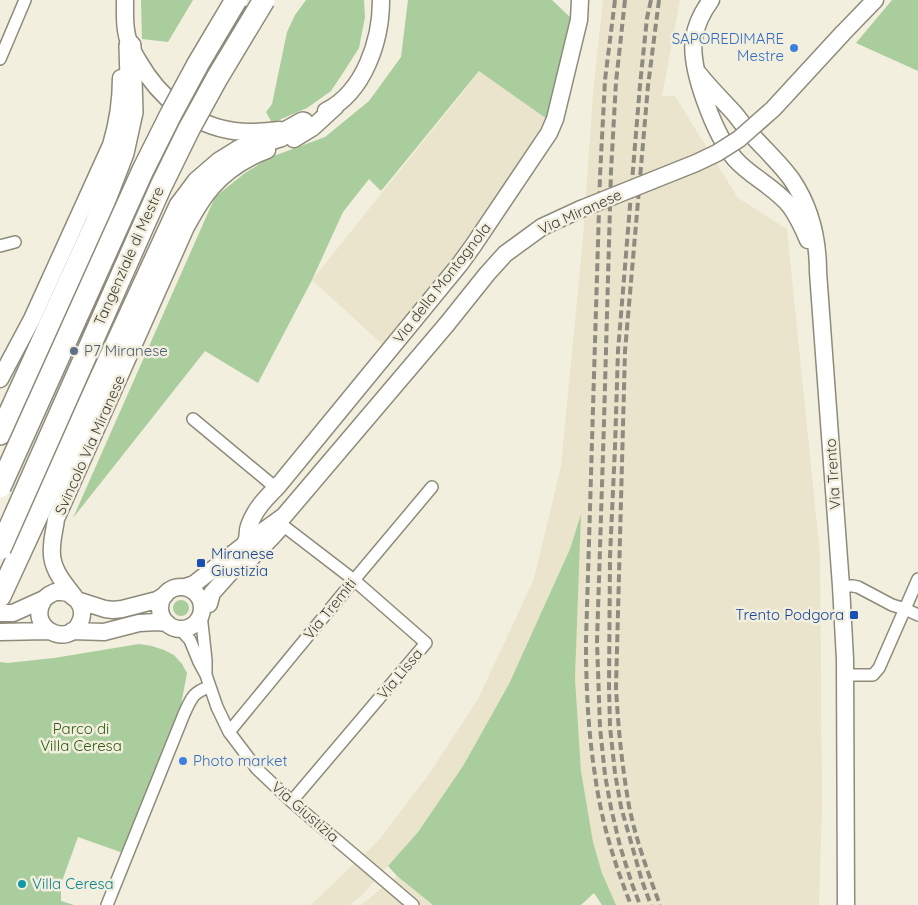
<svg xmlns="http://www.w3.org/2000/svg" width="918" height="905" viewBox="0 0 918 905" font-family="Quicksand,sans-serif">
<rect width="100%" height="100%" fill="#f2efde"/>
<path fill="#e9e4cb" d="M603 0H680L662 96H675L738 198 787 229 820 555 822 807 819 905H615L602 873 593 842 581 771 575 678 580 517 570 549 558 577 509 684 463 766 418 832 364 893 350 905H311L378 841 429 774 478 699 534 579 561 466 583 238 593 94Z
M480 71 547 119 481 224 434 286 383 345 312 280Z
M397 876 433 905H361Z"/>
<path fill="#aacd9d" d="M141 0H193L168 42 142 39Z
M306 0H364L365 17 359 48 343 73 331 91 307 108 272 123 266 112 272 104 287 32 295 15Z
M408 0H552L572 19 547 119 479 71 381 191 369 179 343 212 312 280 258 383 205 351 73 518 215 197 245 173 271 157 325 137 369 101 401 57Z
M892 0H918V71L856 43Z
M581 514 575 678 581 771 593 842 602 873 616 905H602L594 893 581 905H433L397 876 388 866 418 832 463 766 509 684 570 549Z
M173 608a8 8 0 1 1 16 0a8 8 0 1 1-16 0Z
M139 644 152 646 164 650 174 655 182 664 187 673 180 710 123 853 78 837 61 884V901L74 905H0V662L7 663 54 658Z"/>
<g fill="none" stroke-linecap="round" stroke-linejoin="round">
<g stroke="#8e8b7b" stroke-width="14">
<path id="street" d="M0 59 25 0
M0 246 15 242
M193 419 270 483 278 486
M282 523 285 527 354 580 426 643 297 795 292 802
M841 586H853L858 587 892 605 905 609 918 615
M201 614 206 660V673
M180 629 190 640 199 662 206 675 217 707 229 732 257 769 292 802 413 905
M845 675H873L879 668 918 579
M229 732 354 580 432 487
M107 905 184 714C191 699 193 692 209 687"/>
</g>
<g stroke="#8e8b7b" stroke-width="19">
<path id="secondary" d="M125 0C125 15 124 31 130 45 132 51 136 57 139 62 159 97 192 125 234 131 250 133 264 132 280 130
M711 0C703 11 696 25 694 38 689 69 715 135 735 159 751 177 775 187 790 206 798 217 803 228 808 240
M843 33 875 0
M698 73C709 87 722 100 734 113 740 120 745 128 751 134 765 150 781 164 792 180 811 208 818 239 818 272L841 586 845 659 846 905
M326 111C364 92 381 41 381 0
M294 139 312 128 336 106
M0 379 32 319 111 145C118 122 121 102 121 78
M244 545C250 538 246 533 249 526 255 509 265 499 278 486L460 264 473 246 549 133 555 119 579 20 580 0
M243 566 270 539 280 528
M185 587 194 584 244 545 284 516 447 324 487 274 505 254 542 227 581 209
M160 608a21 21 0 1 1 42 0a21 21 0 1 1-42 0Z
M74 596C62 581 50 567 52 547 52 538 55 528 56 519L186 227C194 213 201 199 212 187 226 171 246 158 267 150
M44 599C25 628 69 649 80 622 84 614 82 606 77 600
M209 604 212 593 247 554
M0 613H13L44 599 49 595 55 592H62L68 593 77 600 105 609 113 610 122 609 157 600 165 595
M72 631 104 632 139 623 157 622 167 623
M0 632 48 631"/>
</g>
<g stroke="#8e8b7b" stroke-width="24">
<path id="highway" d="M0 434 96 223 123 153 132 112 130 46
M0 596 180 206 198 182 220 163 241 150 267 140 280 136 303 123"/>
</g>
<use href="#street" stroke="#fff" stroke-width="11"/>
<use href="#secondary" stroke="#fff" stroke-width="16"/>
<use href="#highway" stroke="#fff" stroke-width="21"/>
<path stroke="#8e8b81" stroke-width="4" stroke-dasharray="8 4" stroke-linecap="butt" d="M615 0 605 80 600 176 586 641C586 686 588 731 595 775 601 820 614 863 631 905
M625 0 616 82 611 171 604 422 597 642 600 728 605 775 611 808 620 846 632 884 640 905
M651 0 647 18 640 85 618 351 615 447 610 556 609 687 610 727 615 773 621 807 642 881 651 905
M659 0 648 86 625 351 616 687C618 727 622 766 629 806 636 840 648 873 660 905"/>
<g stroke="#8e8b7b" stroke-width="19" stroke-linecap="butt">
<path id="secondary-bridge" d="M581 209 696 163 717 153 739 139 773 109 843 33"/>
</g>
<g stroke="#8e8b7b" stroke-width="24" stroke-linecap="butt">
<path id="highway-bridge" d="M0 487 143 170 171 114 198 64 236 0
M0 549 161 186 189 129 217 78 264 0"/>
</g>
<use href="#secondary-bridge" stroke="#fff" stroke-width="16"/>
<use href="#highway-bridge" stroke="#fff" stroke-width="21"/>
</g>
<g fill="#3f7fe0" stroke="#f2efde" stroke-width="2">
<circle cx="794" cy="48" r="5"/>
<circle cx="183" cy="761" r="5"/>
</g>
<circle fill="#5c6f8a" stroke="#f2efde" stroke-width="2" cx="74" cy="351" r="5"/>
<g fill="#1a4fb4" stroke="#f2efde" stroke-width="2">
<rect x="196" y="558" width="10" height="10" rx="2.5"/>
<rect x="849" y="610" width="10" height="10" rx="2.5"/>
</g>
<circle fill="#0f9aa8" stroke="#f2efde" stroke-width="2" cx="22" cy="884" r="5"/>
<g text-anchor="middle" stroke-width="5" stroke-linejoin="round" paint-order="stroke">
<g font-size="15" fill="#366cbe" stroke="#f2efde" text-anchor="end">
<text x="784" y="44">SAPOREDIMARE<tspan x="784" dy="17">Mestre</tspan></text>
<text x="193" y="766" text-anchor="start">Photo market</text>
</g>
<g font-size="15" fill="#3f3d37" stroke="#f2efde">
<text transform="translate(580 212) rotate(-24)" y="5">Via Miranese</text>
<text transform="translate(129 256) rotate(-66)" y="5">Tangenziale di Mestre</text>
<text transform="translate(442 283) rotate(-52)" y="5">Via della Montagnola</text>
<text transform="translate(90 445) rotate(-66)" y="5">Svincolo Via Miranese</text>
<text transform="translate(833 474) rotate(-94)" y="5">Via Trento</text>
<text transform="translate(330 609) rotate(-51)" y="5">Via Tremiti</text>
<text transform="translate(400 674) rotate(-50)" y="5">Via Lissa</text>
<text transform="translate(305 812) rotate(41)" y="5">Via Giustizia</text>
</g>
<g font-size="15" fill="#4e5e75" stroke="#f2efde" text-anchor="start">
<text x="84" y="356">P7 Miranese</text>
</g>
<g font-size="15" fill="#164399" stroke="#f2efde" text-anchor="start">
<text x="211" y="559">Miranese<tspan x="211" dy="17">Giustizia</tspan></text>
<text x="844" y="620" text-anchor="end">Trento Podgora</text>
</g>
<g font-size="15" fill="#2b5c10" stroke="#f2efde">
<text x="81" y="734">Parco di<tspan x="81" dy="17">Villa Ceresa</tspan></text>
</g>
<g font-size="15" fill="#0d838f" stroke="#f2efde" text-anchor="start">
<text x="32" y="889">Villa Ceresa</text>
</g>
</g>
</svg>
